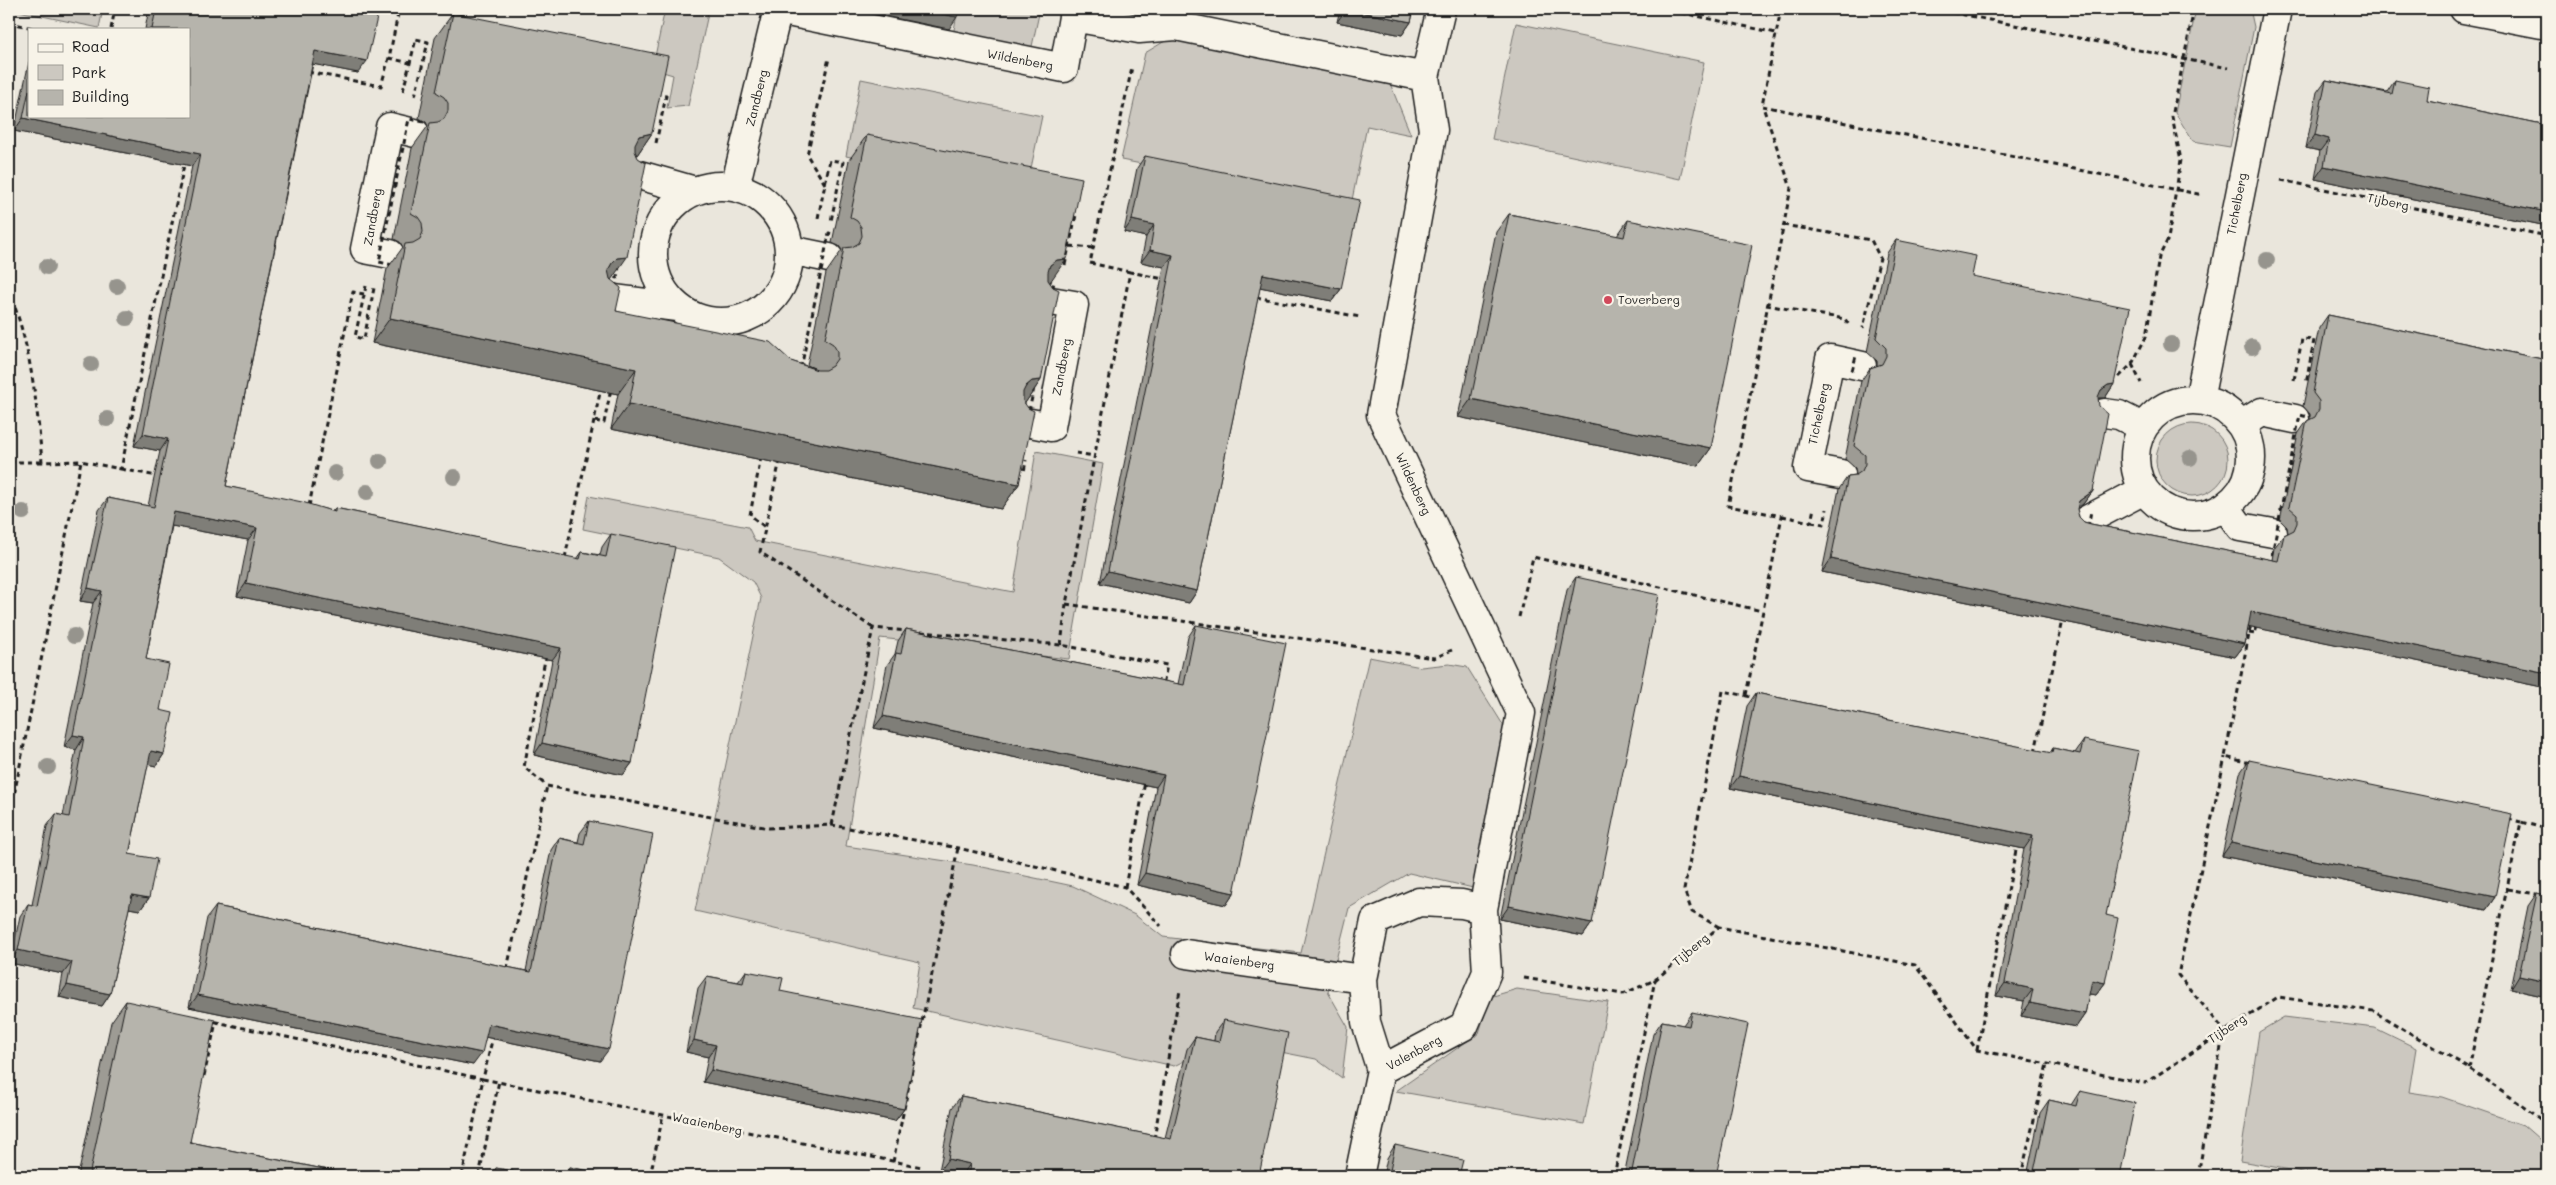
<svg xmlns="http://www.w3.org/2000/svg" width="2556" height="1185" viewBox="0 0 2556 1185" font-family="Mali,sans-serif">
<rect width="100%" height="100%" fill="#eae6dc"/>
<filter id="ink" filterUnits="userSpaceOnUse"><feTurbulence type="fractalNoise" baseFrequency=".02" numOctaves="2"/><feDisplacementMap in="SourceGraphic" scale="10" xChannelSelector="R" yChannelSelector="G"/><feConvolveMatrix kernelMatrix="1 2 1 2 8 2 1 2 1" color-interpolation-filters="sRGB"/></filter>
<g filter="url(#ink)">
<path fill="#ccc8c0" stroke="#74726e" d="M9 9H103L99 28Z
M665 9H709L688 106 667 108 673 75 663 72 653 66Z
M958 9H1040L1031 51 953 35Z
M2196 9H2250L2254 27 2230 147 2193 141 2175 113Z
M1516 23 1704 62 1680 179 1492 139Z
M1175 35 1389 81 1411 135 1367 126 1351 205 1121 160 1145 53Z
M861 79 1042 116 1026 192 846 156Z
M2156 460a36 36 0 1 1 72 0a36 36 0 1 1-72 0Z
M1036 451 1103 464 1069 659 880 638 846 846 973 865 1073 886 1135 915 1163 937 1301 953 1369 657 1421 667 1449 664 1467 667 1505 728 1473 888 1409 873 1349 908 1328 992 1348 1027 1342 1078 1316 1059 1215 1039 1196 1055 1174 1066 913 1008 920 962 695 911 761 598 753 582 719 557 583 529 589 496 748 527 755 541 1013 592Z
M1517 989 1608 1002 1584 1124 1396 1091 1479 1033 1490 997Z
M2284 1017 2375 1028 2416 1048 2409 1092 2442 1097 2523 1125 2547 1146V1176H2325L2240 1161 2259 1032Z"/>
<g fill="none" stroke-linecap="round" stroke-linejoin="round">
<g stroke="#1c1c1c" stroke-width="31">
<path id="minor" d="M2464 9 2547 25
M778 10 1064 68 1073 17 1139 29 1176 26 1425 77
M632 173 695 191
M653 254a68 68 0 1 1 136 0a68 68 0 1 1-136 0Z
M735 187 778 9
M790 250 829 258
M390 254 365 249 390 127 415 133
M606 298 677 307
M2135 458a58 58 0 1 1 116 0a58 58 0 1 1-116 0Z
M2199 400 2277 9
M2104 413 2119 415 2143 427
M1020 421 1051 427 1074 305 1045 300
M2241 425 2262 412 2295 419
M1841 474 1808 468 1830 359 1862 366
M2226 507 2240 527 2273 533
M2083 522 2144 490
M1186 954 1363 979 1366 1022 1381 1070
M1363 979 1375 921 1419 902 1462 904 1483 909
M1359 1176 1381 1070 1464 1026 1487 972 1483 909 1521 713 1381 415 1433 130 1425 77 1441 9"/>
</g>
<path stroke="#1c1c1c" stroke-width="3" stroke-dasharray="5 4" stroke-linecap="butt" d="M1664 9 1776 33
M1781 9 1762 106 2203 195
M1935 9 2228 68
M9 23 38 29
M111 29 115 9
M389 58 410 63
M308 72 381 86 389 58 399 9
M403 91 416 39 428 42 415 96
M656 143 666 96 658 95
M2281 180 2547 236
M825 184 807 155 829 58
M818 218 830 160 843 162 831 221
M1783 225 1871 240 1880 258 1863 328
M1070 246 1093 248
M1065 265 1076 215 1072 214
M1130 272 1090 263 1132 67
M366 286 355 337 364 339 374 288
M9 291C31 346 37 404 42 462L81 461 121 469 185 160
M1256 297 1360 317
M1766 305 1845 319 1849 325
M2132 364 2141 383
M2119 377 2132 364 2146 337 2159 257 2168 239 2181 160 2172 117 2194 9
M2294 380 2302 339 2314 340 2306 384
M595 421 604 423 611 389
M1076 453 1094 456
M761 457 750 515 766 528
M780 460 760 552 873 628
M9 462H42
M121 469 157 476
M1017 471 1024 472 1026 460
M309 506 353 292 364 294
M1782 516 1811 522 1814 508
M1811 522 1824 524 1827 509
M565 558 601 388
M1066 604 1434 658 1452 650
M1519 617 1533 557 1762 611
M921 632 1061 645 1167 665 1163 685
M2249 633 2255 634 2257 626
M1061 645 1066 604 1130 272 1164 279
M546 655 524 767 547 786 769 828 832 825 958 848 1125 887 1161 926
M1746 695 1782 516 1728 506 1791 188 1763 107
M2035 752 2063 619
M2250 763 2225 757 2251 624
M2508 819 2521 822
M9 820 81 461
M832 825 873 628 909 631
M1125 887 1145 782
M2508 889 2547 896
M1719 927 1692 912 1684 890 1723 691 1757 698
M507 969 547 786
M1524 978 1623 994 1655 980 1719 927 1915 965 1977 1050 2145 1083 2278 997 2373 1011 2469 1068 2547 1124
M1977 1050 2017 845
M2469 1068 2521 822 2547 829
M204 1076 216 1022 483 1079 493 1036
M1154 1139 1180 990
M893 1162 958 848
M462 1176 483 1079 922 1167 920 1176
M479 1176 499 1081
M650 1176 663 1115
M1614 1176 1655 980
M2021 1176 2047 1064
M2198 1176 2224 1030 2178 975 2225 757"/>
<use href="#minor" stroke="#f7f3e8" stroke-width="28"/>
<path stroke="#1c1c1c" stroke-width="3" stroke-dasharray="5 4" stroke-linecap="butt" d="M393 265 379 262 409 119 430 123
M1047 280 1054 282 1052 291
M615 288 619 267
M801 368 829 233 836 235
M1852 371 1856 356
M1029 411 1034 388
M2088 527 2091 511
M2270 564 2300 415 2312 418"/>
</g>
<g fill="#96948d">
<circle cx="2267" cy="260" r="8"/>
<circle cx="47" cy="267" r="8"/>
<circle cx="117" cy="286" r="8"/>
<circle cx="127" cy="318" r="8"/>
<circle cx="2171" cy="344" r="8"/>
<circle cx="2252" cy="347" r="8"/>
<circle cx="91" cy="364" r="8"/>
<circle cx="107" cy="419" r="8"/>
<circle cx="2190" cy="458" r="8"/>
<circle cx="380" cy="461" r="8"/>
<circle cx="335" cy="473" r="8"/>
<circle cx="454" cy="477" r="8"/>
<circle cx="367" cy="492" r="8"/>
<circle cx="23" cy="512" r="8"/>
<circle cx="74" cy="636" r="8"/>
<circle cx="48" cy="767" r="8"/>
</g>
<path fill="#9d9b94" stroke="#1c1c1c" d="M149 9H379L358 73 313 64 226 486 333 511 335 508 577 559 582 552 600 555 602 547 611 534 632 763 623 775 534 755 552 660 237 596 248 540 172 526 146 659 160 710 164 754 156 766 148 764 129 854 149 898 140 910 129 908 110 994 102 1006 59 997 63 974 10 963 20 916 28 904 32 905 47 826 56 814 63 816 76 750 64 747 93 603 80 601 99 510 108 498 148 506 160 451 134 446 192 166 14 131 29 62V116L189 29H145Z
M1340 9H1414L1411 22 1402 35 1337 22Z
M453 13 652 133 637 155 611 280 616 311 814 368 807 365 826 273 842 250 839 246 832 243 849 160 867 135 1050 282 1041 380 1025 403 1019 484 1001 509 611 429 618 394 372 343 387 269 403 247 400 242 394 239 412 148 428 126 426 122 419 118 435 38Z
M2326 80 2387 92 2395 80 2427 100 2547 125V226L2315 179 2320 151 2306 148 2317 92Z
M1145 156 1341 289 1332 301 1260 287 1197 591 1189 603 1100 583 1164 267 1141 262 1146 237 1124 232 1137 168Z
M1509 214 1617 236 1628 220 1711 448 1698 466 1458 417 1496 232Z
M1896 240 1972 276 2114 384 2105 398 2098 399 2093 491 2083 504 2077 509 2079 517 2084 522 2091 524 2272 560 2274 548 2284 535 2288 533 2287 527 2280 520 2298 434 2307 421 2310 419V414L2303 406 2319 328 2328 315 2547 360V688L2248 626 2245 644 2235 657 1822 572 1839 489 1848 476 1856 475 1855 468 1845 459 1861 381 1870 368 1877 366V361L1867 352 1887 253Z
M1576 577 1592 923 1583 936 1500 919 1567 590Z
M1196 625 1234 893 1226 905 1137 885 1156 787 874 728 887 665 895 654 898 641 906 629 1178 684 1188 637Z
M1756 693 2050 753 2053 748 2075 753 2084 740 2106 915 2105 983 2096 995 2089 994 2085 1014 2076 1027 2021 1016 2024 1001 1996 996 2024 849 1730 788 1747 706Z
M2249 760 2495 897 2486 910 2222 856 2240 773Z
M589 821 600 1061 485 1037 473 1065 189 1007 207 918 216 906 526 971 551 850 559 838 578 842 580 833Z
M2537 893 2547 997 2511 989 2528 906Z
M746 971 780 991 904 1109 895 1121 703 1082 708 1057 686 1052 698 988 707 976 738 982Z
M126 1001 190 1142 358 1176H78L111 1022Z
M1692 1012 1716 1176H1624L1653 1034 1662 1021 1683 1025Z
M1224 1020 1259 1176H962L939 1171 952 1108 961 1096 1165 1138 1187 1049 1195 1037 1214 1041 1215 1032Z
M2080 1091 2120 1176H2027L2040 1113 2049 1100 2071 1105Z
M1395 1145 1459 1176H1383L1387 1158Z
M570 1167 607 1176H564Z
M496 1168 538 1176H490Z"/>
<path fill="#7f7e78" stroke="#1c1c1c" d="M861 9H918L957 17 949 29 859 11Z
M1346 9 1411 22 1402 35 1337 22Z
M315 51 367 61 358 73 307 63Z
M23 118 200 154 192 166 14 131Z
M652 133 635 158 622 161 639 136Z
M2315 135 2329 139 2320 151 2306 148Z
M2324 166 2547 212V226L2315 179Z
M1132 220 1154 225 1146 237 1124 232Z
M1150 250 1173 255 1164 267 1141 262Z
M627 257 609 283 600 284 612 263 617 258Z
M1066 259 1048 285 1033 290 1050 265 1057 260Z
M1263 274 1341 289 1332 301 1254 286Z
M390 318 636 369 618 394 372 343Z
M1041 380 1023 406H1014L1026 386 1032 381Z
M2114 384 2105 398H2099L2092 403 2101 390 2108 385Z
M1471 399 1711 448 1698 466 1458 417Z
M629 404 1019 484 1001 509 611 429Z
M143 434 168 439 160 451 134 446Z
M2093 491 2083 504 2070 514 2079 501Z
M174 512 257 528 248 540 166 525Z
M1831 559 2245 644 2235 657 1822 572Z
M1108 571 1197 591 1189 603 1100 583Z
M246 583 561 648 552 660 237 596Z
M88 588 102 591 93 603 80 601Z
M2251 612 2547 673V688L2242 625Z
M883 716 1164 775 1156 787 874 728Z
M73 735 84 737 76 750 64 747Z
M542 743 632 763 623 775 534 755Z
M151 751 164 754 156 766 142 763Z
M1739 776 2033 836 2024 849 1730 788Z
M2231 843 2495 897 2486 910 2222 856Z
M1145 873 1234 893 1226 905 1137 885Z
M132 895 149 898 140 910 123 907Z
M1509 906 1592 923 1583 936 1500 919Z
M18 950 72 962 63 974 10 963Z
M2519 976 2547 982V997L2511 989Z
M2092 980 2105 983 2096 995 2083 993Z
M2005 983 2033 989 2024 1001 1996 996Z
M67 985 110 994 102 1006 59 997Z
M198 995 482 1053 473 1065 189 1007Z
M2030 1003 2085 1014 2076 1027 2021 1016Z
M489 1024 609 1049 600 1061 480 1036Z
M694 1040 716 1045 708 1057 686 1052Z
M711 1070 904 1109 895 1121 703 1082Z
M948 1159 970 1164 962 1176 939 1171Z
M156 1170 182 1176H152Z"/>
<path fill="#b6b4ac" stroke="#1c1c1c" d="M156 9H379L367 61 315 51 226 486 302 502 335 512V508L580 559 582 552 606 557 611 534 675 547 632 763 542 743 561 648 246 583 257 528 174 512 146 659 169 664 160 710 173 713 164 754 151 751 129 854 157 859 149 898 132 895 110 994 67 985 72 962 18 950 28 904 37 906 56 814 69 817 84 737 73 735 102 591 88 588 108 498 154 507 168 439 143 434 200 154 23 118 29 90V116H189V29H152Z
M918 9H959L957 17Z
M1346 9H1414L1411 22Z
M453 13 668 56 652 133 639 136 635 144V151L638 158 646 163 627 257 617 258 612 263 608 270 610 279 621 288 616 311 770 342 791 361 817 370H825L832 366 837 359V351L833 344 825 339 844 248 852 247 859 243 862 236 861 227 857 221 850 217 867 135 1082 178 1066 259 1057 260 1050 265 1048 272V280L1053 287 1059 290 1041 380 1032 381 1026 386 1023 392V401L1028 408 1034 411 1019 484 629 404 636 369 390 318 405 244 413 243 420 239 423 232 422 223 418 217 411 213 430 123 438 122 444 119 448 111V103L444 97 436 92Z
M2326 80 2392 94 2395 80 2429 87 2427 100 2547 125V212L2324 166 2329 139 2315 135Z
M1145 156 1360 200 1341 289 1263 274 1197 591 1108 571 1173 255 1150 250 1154 225 1132 220Z
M1509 214 1624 237 1628 220 1752 245 1711 448 1471 399Z
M1896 240 1976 256 1972 276 2130 308 2114 384 2108 385 2101 390 2098 397 2099 406 2108 414 2093 491 2079 501 2077 509 2079 517 2084 522 2091 524 2278 561 2284 535 2294 530 2297 523V514L2289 507 2307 421 2315 417 2319 409V401L2313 393 2328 315 2547 360V673L2251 612 2245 644 1831 559 1848 476 1856 475 1862 471 1865 464V455L1854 446 1870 368 1882 364 1886 356V348L1876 338Z
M1576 577 1659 595 1592 923 1509 906Z
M1196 625 1286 643 1234 893 1145 873 1164 775 883 716 896 653 901 654 906 629 1184 685Z
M1756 693 2052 753 2053 748 2080 754 2084 740 2139 751 2106 915 2118 918 2105 983 2092 980 2085 1014 2030 1003 2033 989 2005 983 2033 836 1739 776Z
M2249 760 2512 814 2495 897 2231 843Z
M589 821 653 834 609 1049 489 1024 482 1053 198 995 216 906 531 972 559 838 584 844Z
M2537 893 2547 895V982L2519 976Z
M746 971 783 978 780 991 922 1020 904 1109 711 1070 716 1045 694 1040 707 976 743 983Z
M126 1001 215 1020 190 1142 358 1176H182L156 1170 155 1176H89Z
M1692 1012 1748 1024 1716 1176H1631L1662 1021 1689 1026Z
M1224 1020 1288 1033 1259 1176H968L970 1164 948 1159 961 1096 1171 1139 1195 1037 1219 1042Z
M2080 1091 2135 1103 2120 1176H2033L2049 1100 2076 1106Z
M1395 1145 1463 1160 1459 1176H1389Z
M570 1167 607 1175V1176H568Z
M496 1168 538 1176H494Z"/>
</g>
<circle fill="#d1495b" stroke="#f7f3e8" stroke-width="2" cx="1608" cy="300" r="5"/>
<g text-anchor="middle" stroke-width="5" stroke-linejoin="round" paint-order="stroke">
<g font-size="12" fill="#1c1c1c" stroke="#f7f3e8">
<text transform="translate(1020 60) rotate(11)" y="4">Wildenberg</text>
<text transform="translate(757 98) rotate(-76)" y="4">Zandberg</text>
<text transform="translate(2388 202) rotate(12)" y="4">Tijberg</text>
<text transform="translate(2237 204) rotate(-79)" y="4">Tichelberg</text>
<text transform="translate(373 217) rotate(-80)" y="4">Zandberg</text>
<text transform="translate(1062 367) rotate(-79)" y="4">Zandberg</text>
<text transform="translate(1819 414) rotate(-78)" y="4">Tichelberg</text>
<text transform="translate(1413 484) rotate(65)" y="4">Wildenberg</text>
<text transform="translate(1691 950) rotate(-40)" y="4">Tijberg</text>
<text transform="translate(1239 961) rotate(8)" y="4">Waaienberg</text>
<text transform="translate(2227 1029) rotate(-33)" y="4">Tijberg</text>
<text transform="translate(1414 1053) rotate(-28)" y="4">Valenberg</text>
<text transform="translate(707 1124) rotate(12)" y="4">Waaienberg</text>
</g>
<g font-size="12" fill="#1c1c1c" stroke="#f7f3e8" text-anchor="start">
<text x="1618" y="304">Toverberg</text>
</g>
</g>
<rect width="2556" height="1185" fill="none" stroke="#f7f3e8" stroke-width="30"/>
<rect x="15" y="15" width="2526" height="1155" fill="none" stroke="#1c1c1c" stroke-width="2" filter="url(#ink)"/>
<rect x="28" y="28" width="162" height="90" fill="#f7f3e8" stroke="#9f9d96"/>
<rect x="38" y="44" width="25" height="8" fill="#f7f3e8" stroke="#9f9d96"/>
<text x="72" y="52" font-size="15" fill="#1c1c1c">Road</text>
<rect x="38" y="65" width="25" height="15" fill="#ccc8c0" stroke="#9f9d96"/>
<text x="72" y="78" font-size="15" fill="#1c1c1c">Park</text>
<rect x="38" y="90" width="25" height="15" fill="#b6b4ac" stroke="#9f9d96"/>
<text x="72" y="102" font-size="15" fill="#1c1c1c">Building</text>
</svg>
